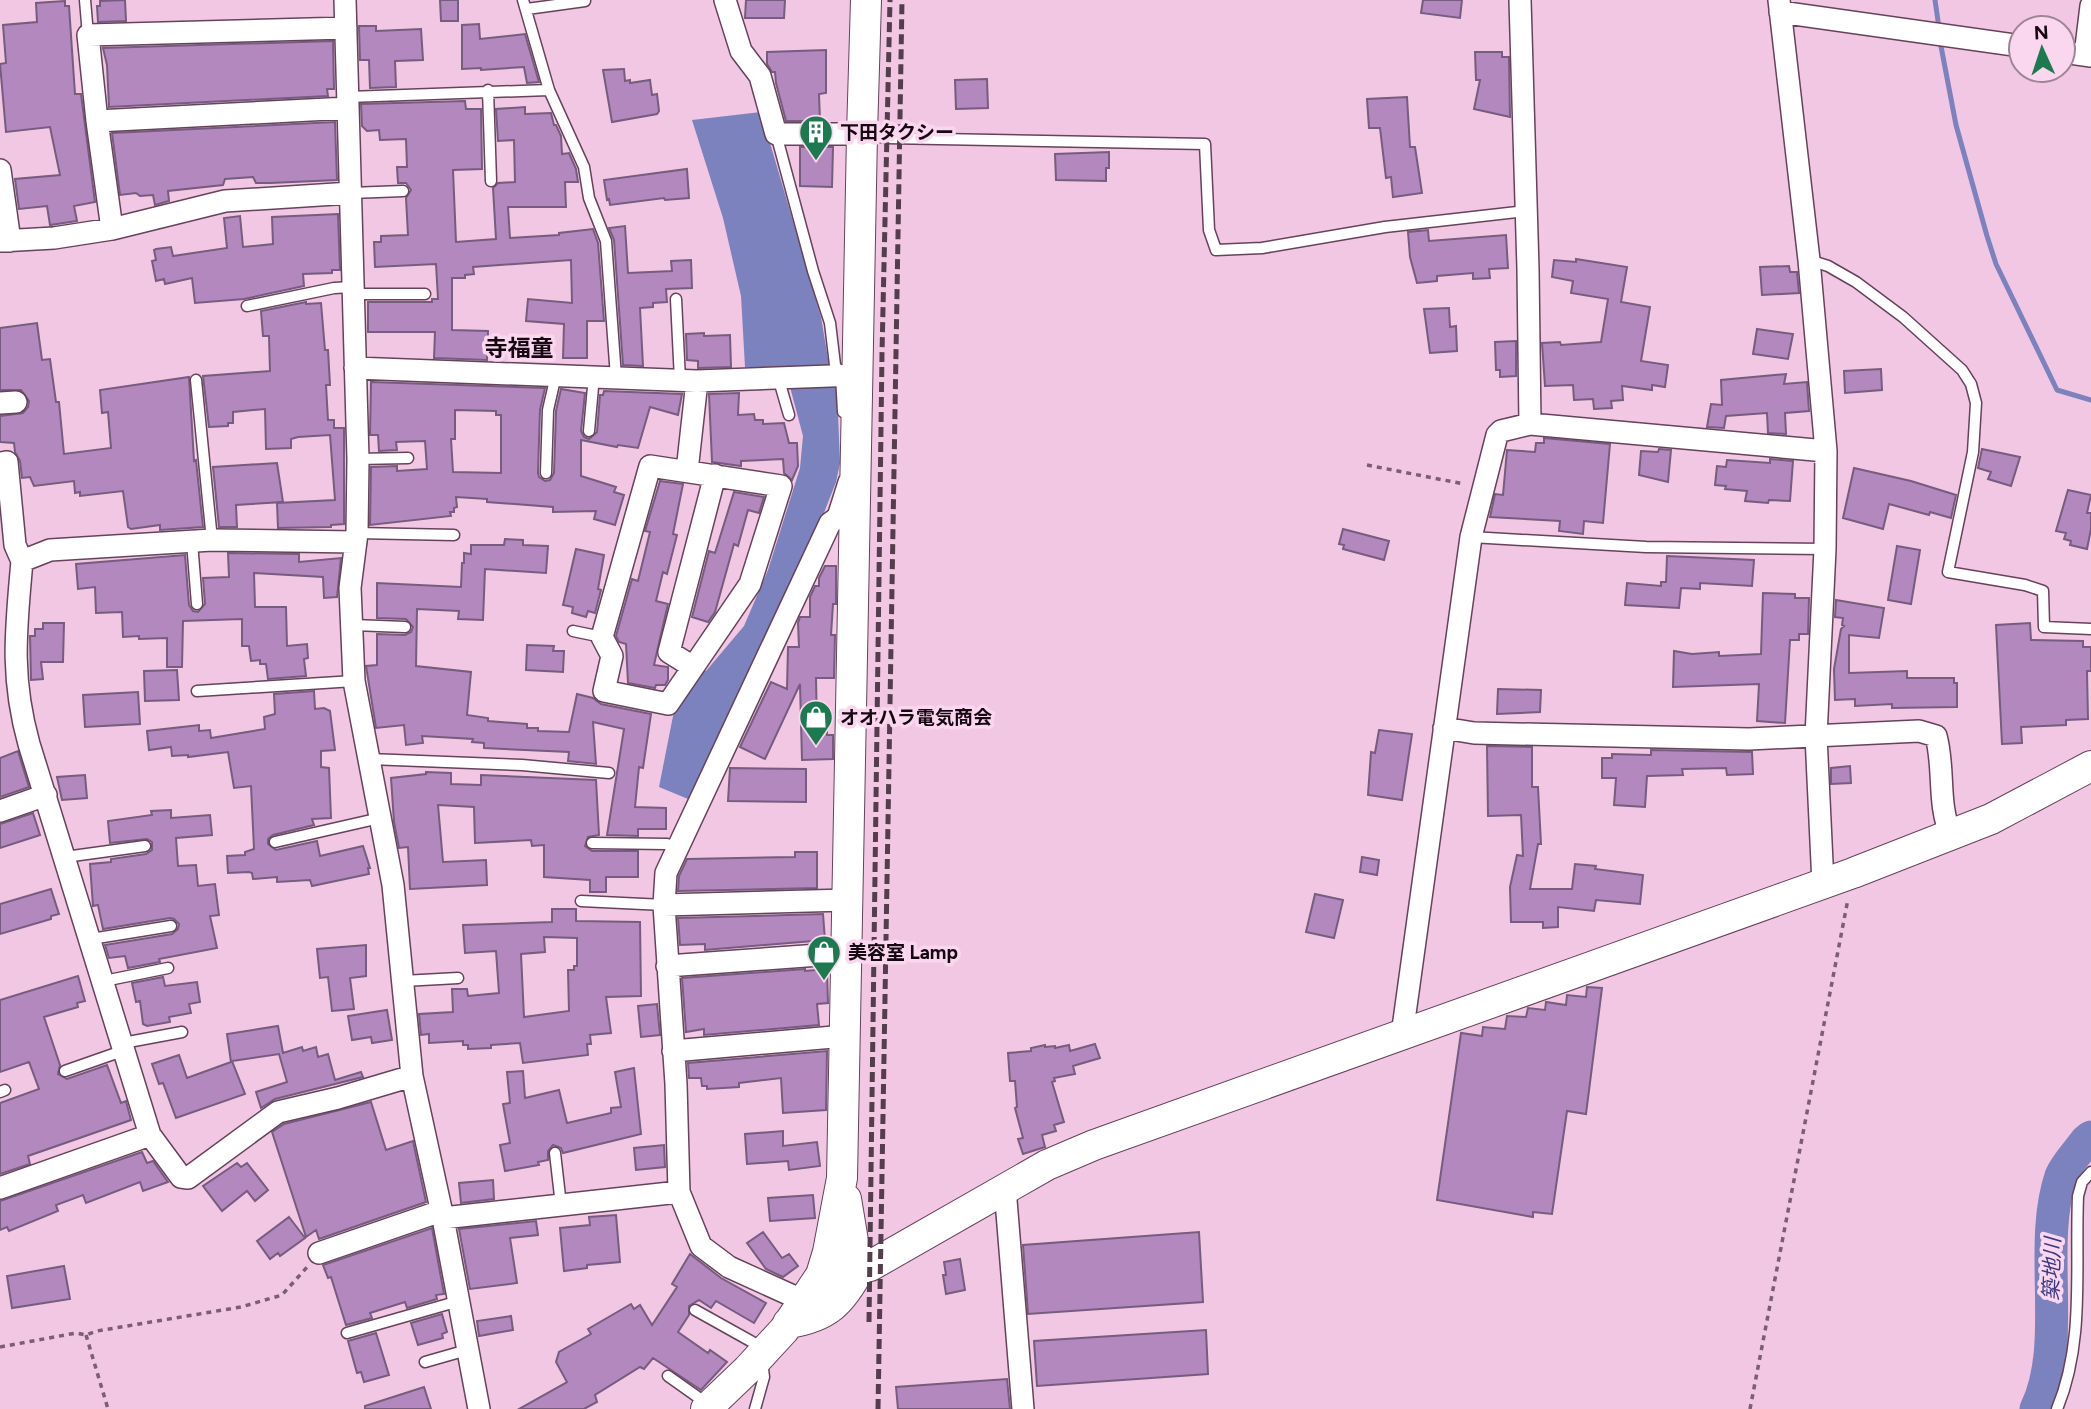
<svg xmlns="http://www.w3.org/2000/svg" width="2091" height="1409" viewBox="0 0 2091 1409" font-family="Figtree,'Noto Sans JP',sans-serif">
<rect width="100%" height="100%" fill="#f2c7e3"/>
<path fill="#7b82bd" d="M761 112 821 317 829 365 837 389 840 463 836 482 806 559 693 801 659 787 675 706 701 671H706L744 626 768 570 800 468 803 436 785 368 745 367 741 296 723 218 692 120Z"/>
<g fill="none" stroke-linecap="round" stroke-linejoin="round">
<path stroke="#7b82bd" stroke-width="5" d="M1935 0 1939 28
M1940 41 1956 125 1987 236 1996 264 2057 390 2091 400"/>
<path stroke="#7b82bd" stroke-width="33" d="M2036 1409C2068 1344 2037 1246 2061 1176 2066 1164 2078 1152 2086 1141L2091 1137"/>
</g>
<path fill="#b288be" stroke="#765c7e" stroke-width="2" fill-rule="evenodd" d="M125 0 126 21 98 22 97 6H100V1Z
M440 0H458V21H441Z
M746 0H785L784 18H745Z
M1423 0H1462L1460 18 1421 13Z
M65 1V6H69L75 94H81L95 202 74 206 77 221 50 225 47 206 19 209 15 179 60 175 50 127 6 132 0 64 6 63 3 25 37 22 36 3Z
M479 24 480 39 525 34 539 82 527 83 524 67 481 70V68L462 69V25Z
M359 26H376V31L421 29 423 60 395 61 396 87 370 88 369 60H360Z
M333 41 334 89H327L328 96 109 107 107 65 103 48Z
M826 50V93L819 94 820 121H786L776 83 775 72H772L767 64V52Z
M1475 52H1502V57H1509L1510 117 1474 109 1480 80H1476Z
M624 69 625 81 630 80V83L650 80 652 95 657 94 659 111 657 114 612 122 603 70Z
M987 79 988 108 956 109 955 80Z
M1407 97 1410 147H1415L1422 193 1393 197 1391 177 1386 178 1380 128H1369L1367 99Z
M465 101 466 109H481L482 169 453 170 456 242 496 239 493 188 498 183 515 182 514 140 498 141 496 109 525 107V114L551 113 554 125H556L561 136 562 154 569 153 576 169 578 182H565L566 207H508L510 238 559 235V233L593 229 598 243 604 321H587V358H563L564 324 526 321 528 299 572 303 571 260 473 267 474 274 465 275V278H452V330L488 331 487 360 434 358 435 332H368V302H432V299H438L436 264 375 267 374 242H381V236L408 235 406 198 411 190 406 183H398L397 167H407L406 139 380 140 379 130 367 131 362 126 361 104Z
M335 122 337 180 270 183H256L253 177 225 179 223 185 168 191 169 201 155 205 153 195 140 196 136 193 120 195 112 133Z
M800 147H833L832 187 800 186Z
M1109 152V168H1106V181L1056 180 1055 154Z
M687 169 689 198 665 200 664 198 610 205 609 199 607 200 604 180Z
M338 214 340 270H332V273L303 274 304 286 244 299 195 303 192 278 165 284 164 279 156 281 152 261 156 260 154 250 156 249 171 247 173 256 227 248 224 218 240 216 243 247 273 244 272 217Z
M625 226 628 273 672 271 671 261 691 260 692 288 666 289 667 302 653 303V307L640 308 643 366 623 365 614 240 609 228Z
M1428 230 1429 241 1506 235 1508 268 1489 269 1490 278 1473 279V273L1437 276V281L1417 283 1410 257 1408 232Z
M1576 259 1627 267 1621 302 1650 307 1641 361 1668 365 1665 387 1652 385V390L1622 386 1623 400 1611 401 1612 408 1594 409 1593 399 1574 400 1573 385 1545 386 1542 343 1560 342 1561 345 1601 342 1608 299 1571 293 1573 281 1552 277 1554 260 1576 262Z
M1789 266 1790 272H1797L1799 293 1762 295 1760 267Z
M306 302V304L321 303 325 350H328L330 385H326L328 420H334V428H344V524L331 525V527L278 528 277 503 335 500 330 435 298 437 291 439V448L266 449 265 409 233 412V423H228V426L209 427 203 376 270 371 269 336H263L261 311Z
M1449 308 1450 327 1456 326 1457 351 1430 353 1424 309Z
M37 323 42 360 50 359 56 402H59L64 454 111 448 108 412 102 413 100 390 189 377 194 461 196 460 203 527 160 530V525L131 529 128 527 123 491 80 496V492L75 493 74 481 34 486 30 477 22 478 20 461 15 452 14 443 0 442V416L23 413 28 407 29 401 21 390H0V328Z
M1757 329 1793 334 1788 359 1753 354Z
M704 333V336L730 335 731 367 698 368V361L687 360 686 334Z
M1516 341V376L1500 377V370H1496L1495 342Z
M1881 369 1882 390 1845 393 1844 371Z
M1786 374 1784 384 1807 382 1809 411 1785 413 1786 434 1768 433 1767 413 1726 416 1724 428 1707 427 1711 404 1722 405 1721 380Z
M371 382 545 388 540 410 538 473 539 477 545 481 550 480 554 473 556 411 561 389 585 393 581 431 584 437 589 439 597 432 600 395H603L604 391 682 394 678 415 650 407 638 448 618 445 617 447 581 440V476L616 487 614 492 624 495 615 525 594 519 596 511 553 512V507L487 502V499L456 497 457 507 454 508V512H450L451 516 370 525 371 467 397 466V471L427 469 425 441 396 442 397 450 379 451 378 435H370ZM455 410 496 411V415H501V473L453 472 451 439H455Z
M739 393 738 415 754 414 755 420H763V424L784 423 789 443H797L798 466 792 480 784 473 783 459 741 461V466L712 462 709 394Z
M1544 438 1610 444 1603 523 1584 521 1583 534 1559 531 1560 521 1490 517 1495 494 1503 495 1507 450 1535 452 1536 443H1544Z
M1659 449 1671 450 1668 482 1639 475 1641 451 1658 452Z
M1982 449 2020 457 2011 486 1988 479 1991 472 1978 468Z
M1770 459 1793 461 1790 501 1769 500 1768 503 1745 501 1747 491 1725 489 1726 486 1715 485 1717 466 1726 467 1727 460 1770 463Z
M277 463 283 502 236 505 237 527H219L213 467Z
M1854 468 1911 481 1956 495 1951 518 1930 512 1929 515 1889 504 1883 529 1843 518Z
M660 481 683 484 673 534 677 535 667 574 663 572 656 601 668 604 654 665 668 667V680L665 685H656L655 688 628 683 626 644 619 642 616 636 632 579 638 581 650 532 645 531Z
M2068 490 2091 495 2087 513H2091V529L2087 549 2070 545 2071 541 2064 539 2066 533 2056 531Z
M734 492 764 497 759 513 748 510 738 546 734 544 715 612 708 622 692 617 709 551 715 553Z
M1343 529 1389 541 1384 560 1343 549 1344 545 1339 544Z
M505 539 523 540V545L548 546 546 573 485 569 483 620 458 619 459 611 417 609 416 666 471 672 467 715 488 718V721L527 724V728H538V731L569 732 577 694 593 698 601 704 651 714 643 768 639 767 635 807 666 808V829H638V836L607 835 624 729 593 722 596 764 568 761 569 752 484 748V743L472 742 473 739 422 736 423 743 406 745 404 725 376 728 366 666 377 665V634L405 635 411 632 413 627 406 619 377 618V583L461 587 462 563H464V553L471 554V545H504Z
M1897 546 1920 550 1911 604 1888 600Z
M576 549 604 555 598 589 601 590 595 613 588 611 586 617 572 613 573 607 563 605Z
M228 553 299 554V562L341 558 337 597 324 598 323 577 254 573 255 607H286L287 646 307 644 308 658 304 659 306 676 268 679 266 664H260V660L251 661 249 646H242V619L183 621 182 667H167V638L139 639V636L123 637 122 612 96 613 95 587 78 589 76 564 185 555 189 605 193 611 198 612 205 604 203 578 229 577Z
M1667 556 1754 560 1752 586 1700 583V589L1681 588 1679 608 1625 605 1627 583 1661 586V582H1666Z
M825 566H836V604H833L831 635H835L834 678H816L817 726 827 725V735H833V759L802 760 800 684 765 759 740 747 771 682 787 689 788 647H799L798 623 800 617H810V597L815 586H819V578Z
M1763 593 1795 594V598H1809L1808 634H1799V640H1790L1785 723 1757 721 1759 684 1673 687 1674 651 1692 654 1719 652V656L1761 654Z
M1836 600 1884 608 1879 638 1849 635V673L1907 671V678H1954V683H1957V707L1892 708V704L1855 706V699L1835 700 1834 669 1841 629 1844 626 1842 625 1843 618 1835 617Z
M43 623H64L63 662H41L43 679 31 680 30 636H35V629H43Z
M2030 623 2031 640 2083 641V647H2091V671H2087L2088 719 2066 720V725L2021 727 2022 743 2002 744 1996 625Z
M527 645 554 646 553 651H564L563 672 526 670Z
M177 670 179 700 145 701 144 671Z
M1498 689 1541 690 1540 712 1497 714Z
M314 691 315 709 324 708 330 711 335 750 321 751V767L329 768 331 818 312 819 314 825 273 835 268 839V844L276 850 317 841 320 856 363 846 370 868H368L369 874 312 886 310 880 277 882V877L253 879 252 873 249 872 228 873 227 856 245 855V852L254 849 251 786 234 788 228 752 188 757V755L172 756 171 747 149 750 147 731 199 725V731L210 730 211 738 265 729 264 717 275 714 274 694Z
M138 692 140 724 85 727 83 695Z
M1379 730 1412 734 1402 800 1368 795 1371 752 1375 753Z
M1487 746 1532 747V787H1538L1541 844H1538L1530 889H1572L1575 864 1596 866 1595 869 1643 875 1640 904 1596 900 1594 911 1558 907V927L1543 928V922H1511L1510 887 1517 855 1523 856 1521 815 1488 816Z
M1651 750 1752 752 1753 774 1727 775 1726 768 1682 769 1683 775 1647 776 1645 807 1614 805 1616 778H1602V758H1612V754L1651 755Z
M18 751 29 787 0 797V758Z
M1850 766 1851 783 1831 784V768Z
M730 768 806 769V802L728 801Z
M426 772 451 773V784L481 785V775L596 780 599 835 588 837 585 846 592 851H638V877H606V892H590V880L544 877V845L532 846 531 840 475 843 474 807 438 805 443 862 486 860 487 885 410 889 408 847 399 848 394 822 391 778 426 774Z
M85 775 87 798 62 800 57 777Z
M171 810V818L210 815 212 835 176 838 178 866 196 865 198 886 215 884 219 915 210 916 217 948 159 959 160 962 128 968 125 956 109 958 105 945 172 934 178 929 179 924 174 919 170 918 103 929 98 905 93 906 90 864 111 862V859L146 854 152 850V842L147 839 110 843 108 821 152 815 151 811Z
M33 813 40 835 0 848V824Z
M795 852H817V888L678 891 679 876 687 859 795 857Z
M1362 857 1379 860 1377 875 1360 872Z
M51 889 59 914 51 916V919L0 934V904Z
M1315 894 1343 900 1334 938 1306 932Z
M552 909H576V921L640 922 641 996 606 997 611 1033 590 1035 591 1044H587L588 1055 523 1063 520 1043 491 1045V1048L468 1049V1045H463V1041L429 1043V1034L421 1035 419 1014 453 1012 452 989H467L468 996 499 993 496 951 465 953 463 925 552 922ZM544 937 577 938V966H574V970H568L569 1011 524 1017 521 954 545 952Z
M823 914 825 940 705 950V944L680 945 678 918Z
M366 945V976L350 978 354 1009 332 1011 328 977 320 978 317 949Z
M805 969V971L827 969 828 1003 817 1004 819 1025 704 1035V1029L686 1032 682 978Z
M78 976 85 1001 77 1003 78 1007 44 1017 60 1065 58 1074 67 1079 107 1065 121 1103 126 1101 131 1120 28 1156 30 1164 0 1174V1103L39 1089 29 1062 0 1072V1000Z
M163 977 165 986 197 982 200 1002 189 1004 191 1013 169 1017 170 1022 147 1026 143 1024 140 1001 136 1002 132 983Z
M1587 987 1602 988 1586 1114 1567 1111 1552 1214 1533 1212V1217L1437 1200 1461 1033 1482 1036 1483 1027 1505 1029 1507 1016 1526 1017 1528 1008 1545 1010 1546 1002 1566 1005 1567 995 1586 997Z
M657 1004 660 1035 641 1037 638 1006Z
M387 1010 392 1040 372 1043 371 1037 352 1040 348 1016Z
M278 1026 283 1053 302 1047 303 1051 316 1047 318 1057 328 1054 335 1080 361 1072 363 1077 275 1099 261 1108 256 1092 287 1082 279 1054 232 1061 245 1094 176 1118 163 1083 159 1084 152 1064 179 1055 187 1078 231 1062 227 1034Z
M1095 1044 1100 1058 1073 1066 1075 1074 1054 1078 1055 1081 1052 1082 1064 1122 1054 1125 1056 1131 1042 1135 1045 1147 1023 1154 1018 1139 1023 1138 1015 1108 1017 1107 1015 1081H1010L1008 1053 1031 1051V1048L1045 1045V1047L1055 1046V1048L1069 1045 1070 1051Z
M827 1051 826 1110 783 1113 781 1078 739 1083V1087L707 1089V1086H702L701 1078H689L688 1063Z
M634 1068 641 1134 563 1153 561 1148 553 1145 548 1151V1160L538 1162 539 1165 505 1171 500 1145 510 1143 503 1104 510 1103 507 1072 523 1071 525 1098 559 1090 567 1123 611 1113V1108L621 1107 615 1072Z
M371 1102 386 1150 413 1141 426 1202 319 1239 316 1230 306 1237 272 1132 284 1124Z
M783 1131V1146L817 1142 820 1166 789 1170 788 1161 747 1164 745 1134Z
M664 1145 665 1167 636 1170 634 1148Z
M142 1152 147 1163 153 1161 168 1182 143 1191 140 1182 86 1203 83 1195 56 1205 58 1211 9 1231 7 1227 0 1230V1201Z
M237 1163 241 1167 247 1163 268 1190 255 1201 247 1191 222 1211 203 1186Z
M493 1180 494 1199 461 1203 459 1183Z
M813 1195 815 1218 770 1221 768 1198Z
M616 1215 620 1262 587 1265V1268L564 1271 560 1228 590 1225 589 1217Z
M289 1217 305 1238 280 1256 278 1253 270 1259 257 1241Z
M536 1221 538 1235 510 1238 517 1283 470 1289 459 1229Z
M432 1228 444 1294 436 1295 437 1299 407 1308 405 1302 370 1313 372 1318 346 1325 331 1277 328 1278 323 1265Z
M763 1232 782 1258 789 1254 798 1266 783 1277 766 1269 747 1243Z
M1199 1232 1203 1302 1028 1314 1023 1245Z
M690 1254 721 1278 766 1303 754 1323 716 1301 711 1308 699 1300 689 1306V1315L678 1332 708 1353 710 1350 727 1362 701 1390 653 1358 644 1369 640 1367 595 1395 597 1402 584 1409H519L567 1382 556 1362 559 1352 591 1334 588 1329 631 1304 634 1309 640 1305 652 1325 677 1287 672 1284Z
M960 1259 965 1290 946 1294 943 1275H946L944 1262Z
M64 1266 70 1299 12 1308 7 1276Z
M442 1314 447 1332 442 1334 443 1338 418 1345 411 1323Z
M511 1316 513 1330 479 1336 477 1321Z
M1206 1330 1208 1374 1037 1386 1034 1341Z
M376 1333 389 1375 364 1382 361 1372 357 1373 348 1341Z
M1007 1379 1010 1409H898L896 1387Z
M424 1387 431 1409H365V1406Z"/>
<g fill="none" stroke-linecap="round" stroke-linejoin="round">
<g stroke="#66425b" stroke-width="13">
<path id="lane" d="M85 0 88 35
M527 9 585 1
M488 90 491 181
M549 90 584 167 589 198 606 241 616 377
M348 97 549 90 523 0
M776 134 813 271 830 323 835 365 841 375 843 412
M864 134 887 138 1205 144 1209 230 1216 250 1262 248 1385 227 1526 211
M351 193 403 191
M1809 260 1828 266 1856 282 1903 317 1962 370 1971 384 1976 403 1973 452 1948 572 2025 585 2043 591 2044 627 2091 629
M353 294H425
M676 299 680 380
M247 306 334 288 353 287
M778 377 789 415
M196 380 212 540
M589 431 594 376
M358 459 408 458
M546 473 548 410 556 375
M832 518 844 480
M357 533 454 535
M1471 537 1646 547 1825 549
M192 542 197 604
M353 625 405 627
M573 631 602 637
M197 691 354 681
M369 759 522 765 609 773
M275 842 380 818
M592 843 667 844 678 850
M65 857 145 846
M581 901 664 905
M91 939 171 926
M104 981 168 968
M403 981 458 978
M123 1043 182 1032
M65 1071 125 1050
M0 1092 5 1090
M555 1153 561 1205
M695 1310 763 1348
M347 1333 459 1301
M425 1362 467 1350
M668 1376 709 1405
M755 1409 764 1377 762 1361
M2057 1409C2085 1342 2075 1268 2078 1196L2082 1182 2091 1172"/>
</g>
<g stroke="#66425b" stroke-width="24">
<path id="street" d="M345 0 358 459 357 533 350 588 354 681 393 885 412 1076 443 1218 479 1409
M725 0 741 51 760 76 776 134H862
M1520 0 1528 269 1530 424
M1779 0 1809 260 1826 451 1825 549 1816 736 1823 884
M1780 12 2021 46
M2063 52 2091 56
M2085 55 2091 6
M97 121 348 108
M0 170 10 241
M112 229 97 121 88 35 346 28
M0 241 54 238 112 229 225 201 351 193
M355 368 697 381 858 375
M0 403 16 402
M0 463 7 462 15 545 22 561
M650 466 781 486 750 584 668 704 604 691 612 656 602 637Z
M687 471 697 381
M356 542 212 540 50 550 22 561C16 629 10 676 29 744L150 1135 181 1177 188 1178 278 1112 338 1098 412 1076
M693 667 669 652 715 475
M1444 728 1474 733 1749 739 1919 731 1936 736C1945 768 1937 804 1951 835
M0 811 46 795
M664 905 847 900
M667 966 847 953
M1402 1035 1471 537 1497 435 1501 431 1530 424 1826 451
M673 1051 845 1036
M0 1188 150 1135
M1005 1188 1023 1409
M679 1192 676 1084 664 905 666 873 830 523 847 511 856 509
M443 1218 679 1192 701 1246 729 1267 804 1301
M319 1253 441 1211"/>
</g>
<g stroke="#66425b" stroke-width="32">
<path id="secondary" d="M821 1275 870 1266 1047 1165 1094 1145 1853 873 1991 819 2091 766
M788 1323C828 1317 842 1302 860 1268L853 1241 846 1199
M706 1409 748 1369 784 1330 821 1275 828 1252 842 1178 862 134 866 0"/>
</g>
<path stroke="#7a5e71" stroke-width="3.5" stroke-dasharray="5 5" stroke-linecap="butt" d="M1367 465 1464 484
M86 1335 108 1409
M0 1347 76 1333 86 1335 97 1331 241 1307 282 1295 308 1266
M1750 1409 1848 899"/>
<use href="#lane" stroke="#fff" stroke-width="10"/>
<use href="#street" stroke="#fff" stroke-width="21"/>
<use href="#secondary" stroke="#fff" stroke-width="30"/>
<path stroke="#543e4d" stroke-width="5" stroke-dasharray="10 5" stroke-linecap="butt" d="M869 1322 882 353 890 0
M878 1409 902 0"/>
</g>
<defs>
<g id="building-pin" transform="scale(1.75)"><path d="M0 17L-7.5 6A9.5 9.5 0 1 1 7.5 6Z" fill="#1d7a50" stroke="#fad7ee"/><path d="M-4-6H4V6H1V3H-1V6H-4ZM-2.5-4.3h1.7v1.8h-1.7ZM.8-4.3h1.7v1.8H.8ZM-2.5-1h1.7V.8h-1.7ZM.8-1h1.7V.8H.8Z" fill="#fff"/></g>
<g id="shop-pin" transform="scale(1.75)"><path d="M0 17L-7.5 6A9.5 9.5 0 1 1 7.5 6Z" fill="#1d7a50" stroke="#fad7ee"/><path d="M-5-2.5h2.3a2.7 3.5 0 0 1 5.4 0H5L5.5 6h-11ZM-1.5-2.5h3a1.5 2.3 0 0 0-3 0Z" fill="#fff"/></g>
</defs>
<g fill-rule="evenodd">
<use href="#building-pin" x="816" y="132"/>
<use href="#shop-pin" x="816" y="717"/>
<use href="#shop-pin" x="824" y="952"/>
</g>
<g text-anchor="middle" stroke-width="7" stroke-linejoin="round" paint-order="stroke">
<g font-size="19" font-weight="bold" fill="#160812" stroke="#fad7ee" text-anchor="start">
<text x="840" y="139">下田タクシー</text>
<text x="840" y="724">オオハラ電気商会</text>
<text x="848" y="959">美容室 Lamp</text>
</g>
<g font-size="21" font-style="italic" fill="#3a3b84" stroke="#fad7ee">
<text transform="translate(2052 1269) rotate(-88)" y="7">築地川</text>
</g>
<g font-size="23" font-weight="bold" fill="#160812" stroke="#fad7ee">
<text x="519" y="356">寺福童</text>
</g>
</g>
<g transform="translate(2042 49) rotate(357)"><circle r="33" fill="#fad7ee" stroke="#9f8496" stroke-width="2"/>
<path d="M0-5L12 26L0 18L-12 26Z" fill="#1d7a50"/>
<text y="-10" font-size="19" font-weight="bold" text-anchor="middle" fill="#160812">N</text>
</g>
</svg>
